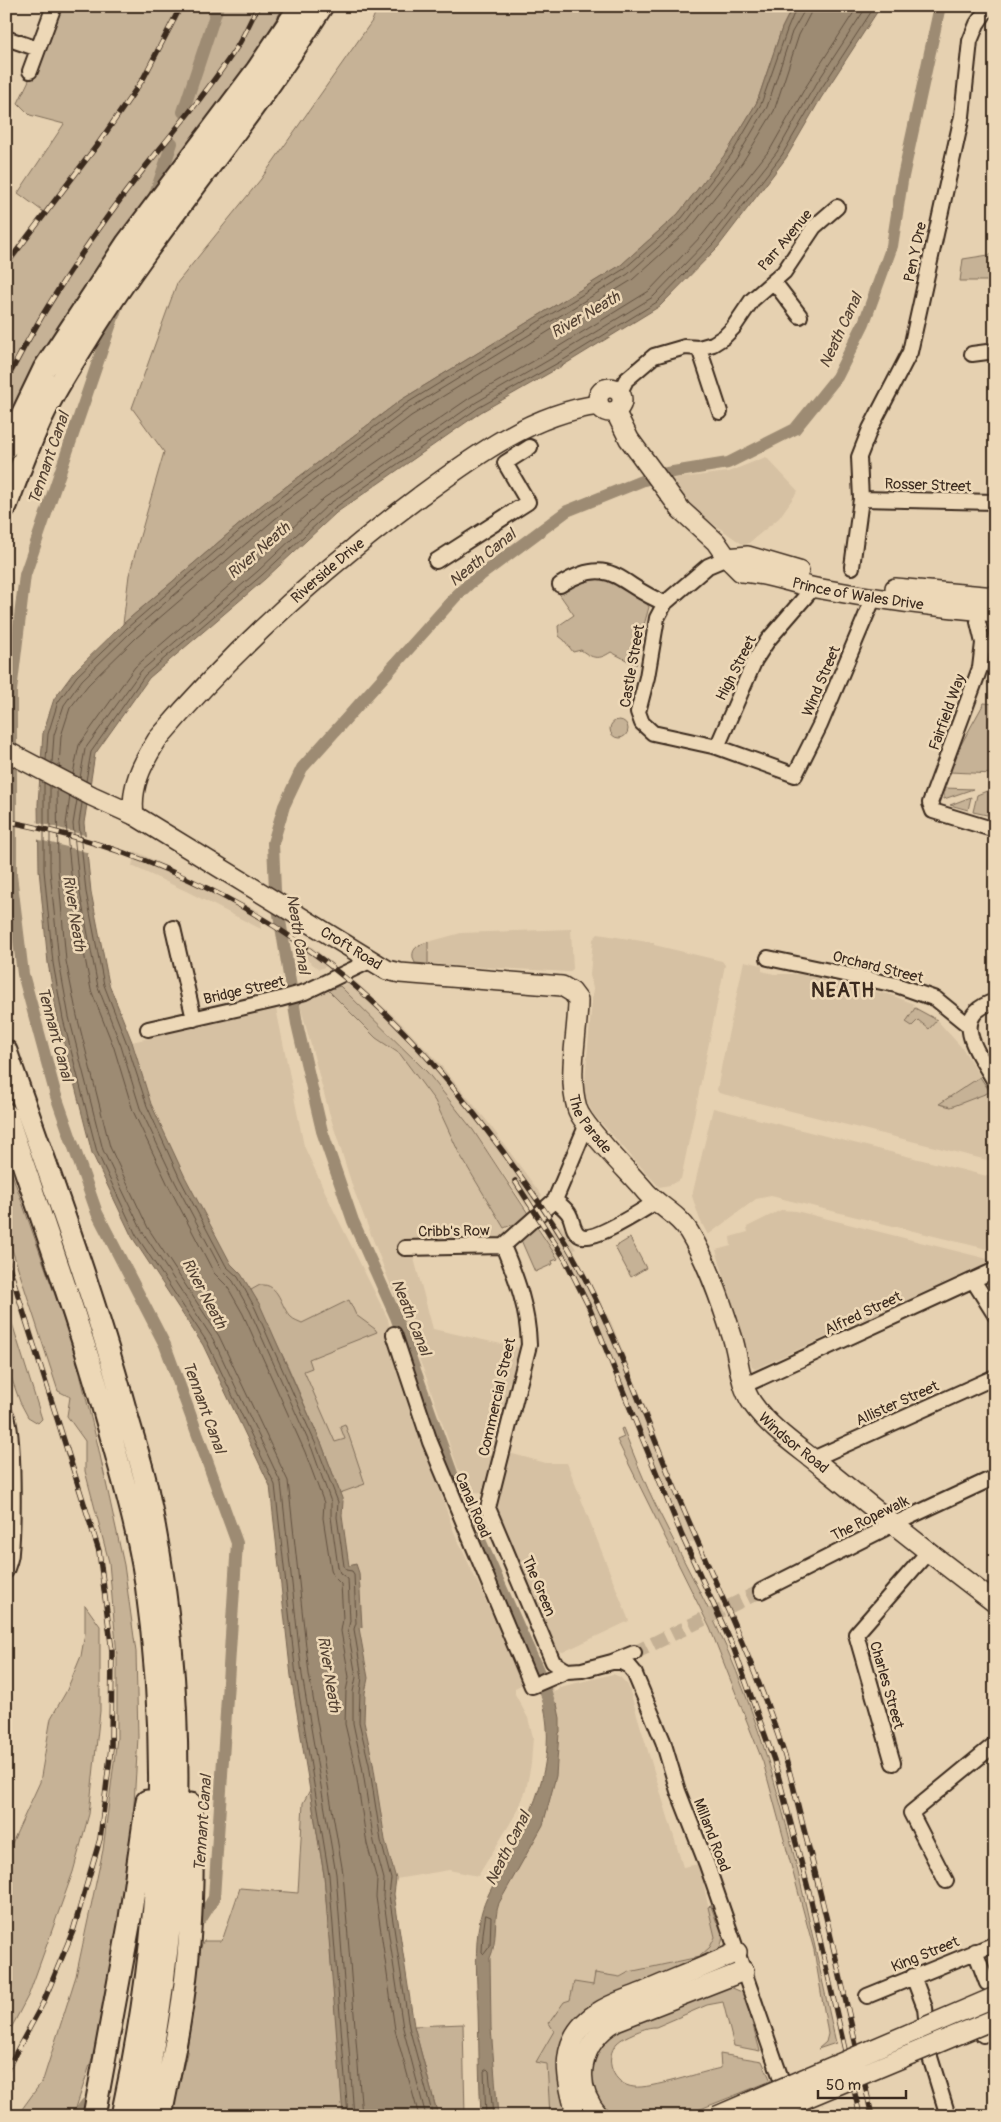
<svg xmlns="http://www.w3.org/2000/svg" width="1001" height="2122" viewBox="0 0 1001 2122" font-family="Pangolin,sans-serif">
<rect width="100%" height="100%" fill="#e6d1b1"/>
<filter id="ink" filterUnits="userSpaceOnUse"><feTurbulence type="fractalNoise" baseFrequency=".02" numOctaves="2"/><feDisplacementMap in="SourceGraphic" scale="10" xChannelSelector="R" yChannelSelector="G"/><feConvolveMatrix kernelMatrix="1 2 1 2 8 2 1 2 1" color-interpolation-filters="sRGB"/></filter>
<g filter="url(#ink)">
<path fill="#d6c1a3" d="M766 457 798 491 779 518 745 546 705 518 690 503 671 479 728 472Z
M135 851 259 911 261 929 186 891 132 866Z
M571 929 573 969 569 972 428 964V942L461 933Z
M296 934 333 964 319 969 299 954Z
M598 934 654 943V945L722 961 725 965 681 1179 670 1185 659 1187 594 1115 586 1101 584 1091 593 989 590 975 593 939Z
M744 961 762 965V971L774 974H800L891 995 914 1004 913 1006 935 1018 963 1049 990 1092 987 1093 990 1098 995 1097V1162L719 1093 717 1090 722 1063Z
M355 981 398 1020 439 1063 487 1121 542 1196 526 1207 473 1130 427 1072 340 986Z
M328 990 376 1038 400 1054 435 1101 459 1153 507 1232 500 1238 499 1253 474 1255 412 1251 433 1329 519 1348 515 1381H509L504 1416 484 1494 465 1489 427 1379 353 1188 329 1112 299 1001Z
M276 1008 304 1146 333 1209 388 1319 396 1362 454 1532 509 1651 512 1650 527 1682 515 1688V1694L528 1718 533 1737 531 1764 526 1790 517 1812 478 1876 449 1870 396 1879 385 1840 373 1763 364 1722 365 1693 368 1678 359 1627H361L349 1567 342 1516 343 1501 322 1445 260 1305 241 1274 231 1264 185 1177 151 1104 132 1042Z
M713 1108 995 1178V1251L771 1196 756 1199 708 1235 700 1220 692 1196Z
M781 1210 796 1211 988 1259 991 1262 755 1369 752 1367 716 1250 731 1246 730 1237 748 1232 747 1227Z
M561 1225 576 1249 573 1251 611 1322 699 1540 684 1545 596 1328 570 1271 561 1257 558 1259 544 1236Z
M509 1453 546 1463H567L629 1621 563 1652 553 1650 496 1509 497 1499Z
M613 1674 620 1677 628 1685 683 1867 699 1864 715 1937 710 1947 699 1957 629 1972 573 2000 546 2056 550 2116H498L491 2028 490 1958 495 1947V1929L499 1903 543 1825 559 1744 550 1688 553 1687 554 1691 559 1689V1685L560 1687Z"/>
<path fill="#c6b296" stroke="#806e5a" d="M57 6H91L97 10 100 6H284L238 82 39 356 6 423V266L45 213 18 193 64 124 30 115 18 103 31 76Z
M378 6H793L782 28 757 102 727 152 678 214 621 265 401 400 263 504 123 624 129 575 164 452 132 408 177 283 261 179 372 21Z
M995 254V281H960L963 259Z
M595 575C614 582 639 588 649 607L641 636 636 665 611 652C599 660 593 659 581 650L573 652 564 640 559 636 558 626 574 615 558 592 573 582Z
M984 703 995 704V774L949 772 958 750Z
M610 729a9 9 0 1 1 18 0a9 9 0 1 1-18 0Z
M944 788 973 789 944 799Z
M989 790H995V809L991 808 987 815 973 812 977 795Z
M971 797 968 810 950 805Z
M428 942V964L415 963C409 951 416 945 428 942Z
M340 986 427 1072 473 1130 558 1259 552 1261 553 1264 535 1272 514 1224 504 1228 459 1153 435 1101 400 1054 376 1038 328 990Z
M915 1008 937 1020 929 1029 918 1020 912 1026 906 1022Z
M980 1077 990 1092 951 1107 939 1104Z
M6 1157 73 1346 98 1446 124 1565 136 1652 138 1737 131 1854 99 2037 75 2111 71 2116H17L43 2080 76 1976 103 1850 117 1738V1656L109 1562 85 1471V1441L67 1416 70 1397 58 1391 6 1231Z
M630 1238 646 1268 631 1277 615 1247Z
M260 1285C280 1283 280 1307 291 1317 294 1320 298 1321 302 1323L349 1300 356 1315 375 1329 377 1332 309 1359 312 1368 304 1371 335 1442 345 1439 340 1426 345 1424 365 1484 340 1493 322 1445 288 1367 251 1290Z
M6 1304 42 1419 38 1423 28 1417 20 1402 6 1363Z
M623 1428C634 1455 644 1482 657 1508 688 1570 722 1630 746 1696 788 1808 810 1927 836 2043L818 2049 826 2042 828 2034 814 1950 763 1762 710 1628 617 1440 624 1437 621 1429Z
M85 1605 100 1626V1711L89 1814 73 1872 29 1994 6 2038V1845L12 1843 40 1782 51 1718 66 1692 81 1656 85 1633Z
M310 1790 324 1875 344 2116H171L187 2053 194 1960 204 1941H222L240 1888 298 1893 303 1803Z
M711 1906 717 1923H721C724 1934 724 1943 716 1953L584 2015 570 2116H550L547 2064 536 2062 554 2031 549 2023 564 2002 570 2000 574 1982 593 1985 595 1973 620 1977 629 1972 699 1957 710 1947 715 1937 708 1907Z
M728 1986 744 1993 760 2051 734 2046 723 2002 707 2005 656 2027C647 2027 642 2030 634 2033 628 2036 622 2038 617 2043 603 2059 613 2085 634 2087 651 2089 701 2072 721 2068L720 2054 762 2061 771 2081 683 2116H609C585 2091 585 2051 614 2030 623 2023 637 2021 646 2017 674 2007 701 1996 728 1986Z
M463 2024 465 2116H438L414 2026Z"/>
<path fill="#9d8b73" stroke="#766451" d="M793 6H881L821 98 786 158 718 247 660 306 567 363 481 412 336 513 265 579 149 678 95 754 84 823 91 892 109 984 132 1042 151 1104 185 1177 231 1264 241 1274 260 1305 322 1445 343 1501 342 1516 349 1566 356 1564 359 1573 362 1627 359 1628 368 1678 365 1693 364 1722 373 1763 385 1840 396 1879 394 1894 414 2026 438 2116H343L324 1875 291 1676 270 1486 203 1345 132 1237 92 1153 58 1020 48 963 39 870 38 804 43 733 54 699 74 672 123 624 263 504 401 400 621 265 678 214 727 152 757 102 782 28Z
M550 1688 553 1701 557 1704 560 1718V1732L559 1733 556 1776 543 1825 499 1903C493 1921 498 1941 490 1958L491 2028 498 2116H481C479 2080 479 2045 478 2010 477 1980 474 1948 480 1919 484 1898 497 1879 507 1860 536 1806 560 1753 540 1691Z"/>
<path fill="#e6d1b1" d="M36 822 88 836 90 853 36 839Z"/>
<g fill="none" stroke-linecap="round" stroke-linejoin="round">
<path stroke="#625140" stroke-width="1" d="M46 760 48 734 58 702 77 676 127 628 266 508 404 405 624 269 682 218 731 155 761 104 787 30 797 6
M52 763 54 735 64 705 82 680 131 632 270 513 407 410 628 274 686 222 736 159 767 107 792 32 803 13 804 6
M59 767 61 736 70 708 88 685 136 638 275 519 411 416 632 280 691 227 742 163 774 111 799 35 810 14 811 6
M73 774 79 745 135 667 253 565 324 498 471 397 558 347 649 291 703 234 771 148 805 88 858 6
M80 778 85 749 141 671 258 571 329 504 475 403 561 353 653 297 709 239 777 152 811 92 867 6
M86 781 91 752 145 675 262 575 333 509 478 408 565 359 657 302 714 243 782 155 817 95 875 6
M44 783V870L53 963 63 1019 97 1152 136 1235 207 1342 275 1485 296 1676 329 1875 348 2116
M50 786V870L59 962 69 1017 103 1150 142 1231 213 1339 281 1483 302 1675 336 1874 354 2116
M57 790 58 869 66 961 77 1016 110 1147 148 1228 219 1336 288 1481 309 1674 343 1873 362 2116
M70 796 66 824 73 894 91 990 114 1048 133 1111 142 1130 168 1185 214 1273 227 1286 243 1314 305 1452 324 1503 323 1518 331 1569 333 1576 341 1584 343 1619 341 1631 349 1677 346 1691 345 1724 355 1767 367 1844 377 1880 376 1897 395 2030 419 2116
M77 800 73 824 80 893 98 987 121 1046 140 1108 149 1127 175 1182 221 1269 233 1281 250 1311 312 1449 331 1502V1517L338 1567 340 1573 348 1579 350 1621 348 1630 356 1677 353 1692V1723L362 1766 374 1842 384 1879 383 1896 403 2028 426 2116
M82 803 79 823 86 892 104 985 127 1044 147 1106 180 1179 226 1266 238 1277 255 1308 317 1447 338 1502 337 1517 344 1566 346 1570 352 1571 354 1574 356 1623 354 1629 362 1677 360 1692 359 1722 369 1764 381 1841 391 1879 389 1895 409 2027 433 2116
M486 1915 491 1917 490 1946 484 1954 482 1952 483 1934Z
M486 2116 484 2071 487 2069 489 2071 493 2116"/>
<path stroke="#9d8b73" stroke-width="12" d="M183 112 218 6
M153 200 172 143
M117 306 25 575 11 691V875L23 974 56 1096 97 1213 165 1345 237 1543 214 1898 201 1919
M550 1705 540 1675 459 1493 396 1317 353 1221 322 1131 297 1024 275 890 273 843 284 806 302 768 457 595 469 584 567 511 644 480 667 473 728 463 795 429 837 377 864 323 892 246 902 181 940 6
M77 2116 86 2104"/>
<path stroke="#c4b094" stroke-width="14" stroke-dasharray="14 7" stroke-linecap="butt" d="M634 1653 761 1591"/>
<g stroke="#3b2a1e" stroke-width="18">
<path id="minor" d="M6 38 38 49
M30 71 54 6
M774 282 800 316
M699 348 720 412
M972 354 995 351
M620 392 626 380 654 356 685 347 699 348 713 344 724 337 733 328 752 300 784 272 814 227 837 207
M861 499 995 502
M727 558 708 566 665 603 657 618 647 677 638 712 642 723 653 733 717 747 795 775 820 725 873 599
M436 561 528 502 505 463 530 447
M852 567 861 499 859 457 870 429 910 352 962 116 970 41 977 24 989 6
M560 585C613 552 620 587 665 603
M978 622 983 643 980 668 930 803 933 811 995 830
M717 747 755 660 768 640 813 588
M173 928 194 1019
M768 958 896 985 936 999 968 1025
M995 1001C947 1017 979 1053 995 1082
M148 1029 280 999 305 992 370 961
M555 1200C560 1205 566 1209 569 1214 573 1221 572 1230 579 1235 592 1244 642 1210 656 1202
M503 1246C517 1279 528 1309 529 1345L488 1508 553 1662 567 1671
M503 1246 555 1200 587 1124
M405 1248 503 1246
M973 1280 995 1315
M394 1334 430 1442 532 1686 567 1671 582 1670 612 1662H621L629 1666 634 1672 663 1741 678 1791 707 1865 794 2116
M745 1385 995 1270
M6 1415C15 1430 13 1531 11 1552 11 1559 8 1565 6 1571
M813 1459 995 1377
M761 1591 892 1525 995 1477
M612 1662 634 1653
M893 1763 856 1634 928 1552
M946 1881 911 1813 995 1744
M975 1951 987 1983
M913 1976 925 2008 930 2057 948 2116
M867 1996 995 1944
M983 2035 995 2030"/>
</g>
<g stroke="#3b2a1e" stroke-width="22">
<g id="major">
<circle cx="610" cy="400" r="12"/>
<path id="s1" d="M615 411 629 439 681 510 716 542 727 558 741 572C767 573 791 583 816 588 875 599 935 607 995 612"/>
<path d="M727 558 748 556 799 571"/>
<path d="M895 588 995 597"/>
<path id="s2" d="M6 751 92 796 134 815 387 970 400 973 562 986 572 992 578 1000C578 1034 567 1074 577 1108 582 1126 632 1175 646 1192 659 1206 679 1215 689 1232 708 1263 721 1301 732 1336 739 1357 739 1384 752 1403 770 1429 800 1448 824 1468 880 1514 937 1559 995 1603"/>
<path id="s3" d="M134 815C130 787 142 764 157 740 234 649 324 568 419 497 472 458 532 413 599 405"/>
<path d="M577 2116C565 2077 557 2039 597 2013 611 2003 630 1998 646 1991 676 1978 707 1966 737 1952"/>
<path d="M599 2116C571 2084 580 2042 616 2021L744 1971"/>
</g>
</g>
<g stroke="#3b2a1e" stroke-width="25">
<path id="highway" d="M6 448 44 369 127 243 257 70 300 6
M6 506C18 475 29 444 43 415 57 385 76 358 93 330 164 218 252 119 322 6
M6 1051C47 1168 91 1285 124 1405 131 1431 140 1458 146 1484 192 1696 184 1905 140 2116
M6 1114C43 1223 83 1332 113 1443 126 1489 139 1536 146 1583 171 1760 160 1941 122 2116
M94 2116 129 1925 147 1801
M161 2116C167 2083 175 2051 180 2018 192 1947 194 1875 191 1804"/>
</g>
<use href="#minor" stroke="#edd8b7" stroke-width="14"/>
<use href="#major" stroke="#edd8b7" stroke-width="19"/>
<use href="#highway" stroke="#edd8b7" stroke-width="21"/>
<g stroke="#3b2a1e" stroke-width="5.5">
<path id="rail" d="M6 265 98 144 143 79 181 6
M6 381C44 307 91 236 142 171 175 130 208 91 237 47 245 34 251 20 258 6
M6 821C131 845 251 898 349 981 408 1030 458 1091 504 1153 528 1187 553 1220 573 1256 614 1329 641 1408 673 1484 710 1574 754 1660 784 1753 793 1782 799 1812 807 1841 831 1932 851 2024 872 2116
M515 1181 565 1259 589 1307 682 1536 734 1649 774 1760 809 1892 860 2116
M6 1257 99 1551 112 1651 111 1748 100 1839 73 1931 43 2003 6 2071"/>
</g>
<use href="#rail" stroke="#edd8b7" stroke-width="4" stroke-dasharray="11" stroke-linecap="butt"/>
<g stroke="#3b2a1e" stroke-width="22" stroke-linecap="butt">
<path id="major-bridge" d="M717 2116 995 1997
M763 2116 995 2019"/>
</g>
<use href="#major-bridge" stroke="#edd8b7" stroke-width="19"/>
</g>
</g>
<g text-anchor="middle" stroke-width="5" stroke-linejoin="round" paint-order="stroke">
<g font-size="15" fill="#3b2a1e" stroke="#edd8b7">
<text transform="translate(785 240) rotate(-50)" y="5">Parr Avenue</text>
<text transform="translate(915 252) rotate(-78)" y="5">Pen Y Dre</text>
<text transform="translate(928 485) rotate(2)" y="5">Rosser Street</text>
<text dy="5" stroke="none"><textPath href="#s3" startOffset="321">Riverside Drive</textPath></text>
<text dy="5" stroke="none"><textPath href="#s1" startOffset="325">Prince of Wales Drive</textPath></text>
<text transform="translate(632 666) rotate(-80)" y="5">Castle Street</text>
<text transform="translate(736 668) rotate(-63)" y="5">High Street</text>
<text transform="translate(821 681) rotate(-67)" y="5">Wind Street</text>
<text transform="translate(947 712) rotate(-70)" y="5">Fairfield Way</text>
<text dy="5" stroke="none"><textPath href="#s2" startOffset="398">Croft Road</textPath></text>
<text transform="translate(878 967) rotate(14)" y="5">Orchard Street</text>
<text transform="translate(244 990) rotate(-13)" y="5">Bridge Street</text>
<text dy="5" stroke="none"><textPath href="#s2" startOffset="766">The Parade</textPath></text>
<text transform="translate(454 1231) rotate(-1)" y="5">Cribb's Row</text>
<text transform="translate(863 1313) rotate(-25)" y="5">Alfred Street</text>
<text transform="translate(497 1397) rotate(-77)" y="5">Commercial Street</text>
<text transform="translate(897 1403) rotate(-24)" y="5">Allister Street</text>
<text dy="5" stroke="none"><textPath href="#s2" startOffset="1155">Windsor Road</textPath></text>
<text transform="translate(473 1505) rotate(67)" y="5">Canal Road</text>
<text transform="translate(870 1518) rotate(-26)" y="5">The Ropewalk</text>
<text transform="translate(539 1586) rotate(67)" y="5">The Green</text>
<text transform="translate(887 1685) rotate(74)" y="5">Charles Street</text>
<text transform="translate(712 1835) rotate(69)" y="5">Milland Road</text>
<text transform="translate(925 1954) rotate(-22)" y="5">King Street</text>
</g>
<g font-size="16" font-style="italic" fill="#544233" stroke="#edd8b7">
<text transform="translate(585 314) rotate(-30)" y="6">River Neath</text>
<text transform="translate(840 330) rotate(-65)" y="6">Neath Canal</text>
<text transform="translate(48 458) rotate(-71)" y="6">Tennant Canal</text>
<text transform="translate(258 550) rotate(-41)" y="6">River Neath</text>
<text transform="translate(482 557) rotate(-39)" y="6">Neath Canal</text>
<text transform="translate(75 913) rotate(81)" y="6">River Neath</text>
<text transform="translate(299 934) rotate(81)" y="6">Neath Canal</text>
<text transform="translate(56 1034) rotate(75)" y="6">Tennant Canal</text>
<text transform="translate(205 1293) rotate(62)" y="6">River Neath</text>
<text transform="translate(412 1317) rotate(68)" y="6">Neath Canal</text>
<text transform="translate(205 1407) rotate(70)" y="6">Tennant Canal</text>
<text transform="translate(330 1674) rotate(81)" y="6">River Neath</text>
<text transform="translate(202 1823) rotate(-86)" y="6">Tennant Canal</text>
<text transform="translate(507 1848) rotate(-63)" y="6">Neath Canal</text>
</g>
<g font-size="20" font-weight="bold" letter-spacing="1" fill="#3b2a1e" stroke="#edd8b7">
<text x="843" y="997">NEATH</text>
</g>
</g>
<rect width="1001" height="2122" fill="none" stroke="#edd8b7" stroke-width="25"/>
<rect x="12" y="12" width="976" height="2097" fill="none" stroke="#3b2a1e" stroke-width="2" filter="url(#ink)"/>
<path d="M818 2090v8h88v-8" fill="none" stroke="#3b2a1e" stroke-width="2.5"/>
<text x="826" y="2090" font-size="15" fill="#3b2a1e" stroke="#edd8b7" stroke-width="4" paint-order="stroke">50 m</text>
</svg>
